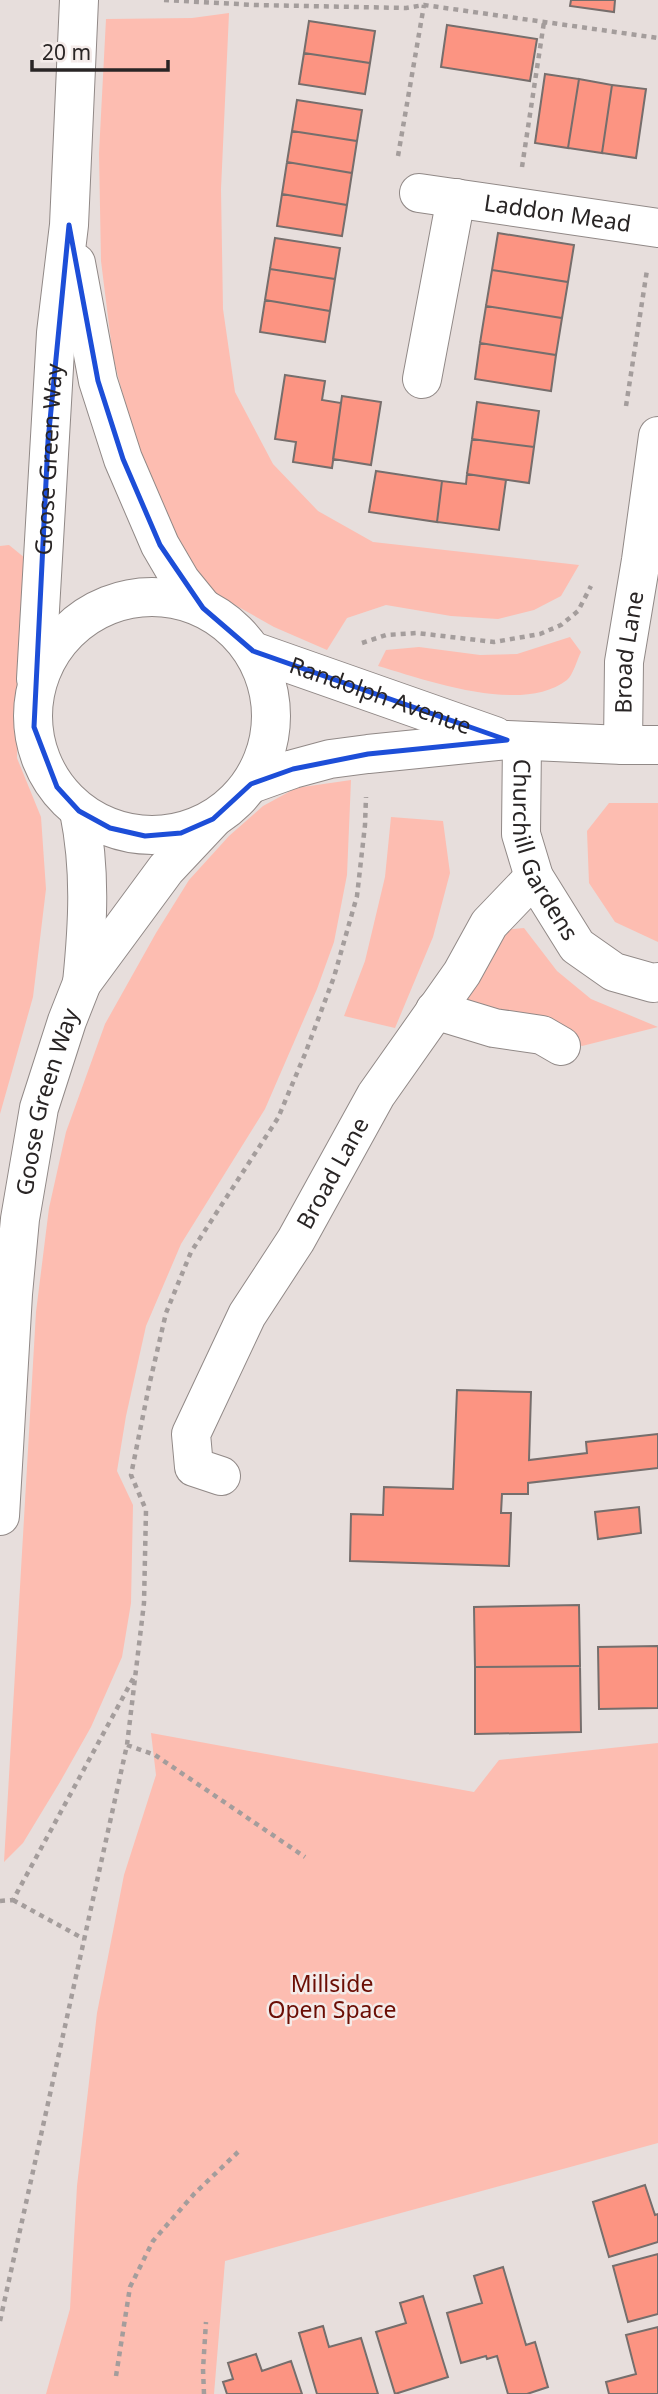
<svg xmlns="http://www.w3.org/2000/svg" width="658" height="2394" viewBox="0 0 658 2394" font-family="'Noto Sans',sans-serif">
<rect width="100%" height="100%" fill="#e7dedc"/>
<path fill="#fdbdb1" d="M229 13 221 189 223 309 235 392 273 464 318 511 373 542 579 565 561 596 534 610 498 619 451 616 386 605 347 618 327 650 274 627 212 592 176 543 139 457 113 357 101 261 99 153 106 19 192 18Z
M9 545 36 567 37 622 18 687 17 758 41 817 46 889 33 997 0 1114V546Z
M570 637 581 652C577 660 573 675 567 680 522 715 426 680 378 666L386 650 419 647 480 655 517 654Z
M351 780 347 875 334 942 317 989 265 1109 181 1244 146 1326 126 1416 117 1471 133 1505 131 1603 122 1657 91 1727 60 1782 23 1843 4 1862 36 1312 49 1208 66 1132 105 1024 156 933 189 880 229 836 263 806 296 788Z
M609 803H658V942L615 922 589 883 587 831Z
M391 817 443 821 450 873 433 937 395 1028 344 1016 365 961 385 877Z
M524 928 557 971 591 999 658 1027 582 1046 545 1027 467 1005 465 989 502 930Z
M151 1733 474 1792 499 1760 658 1743V2143L225 2261 214 2394H46L70 2309 77 2186 97 2013 124 1875 156 1775Z"/>
<path fill="#fc9482" stroke="#766e6c" stroke-width="2" d="M571 0H615L614 12 570 6Z
M309 21 375 31 370 63 304 53Z
M447 25 537 39 530 81 441 67Z
M304 53 370 63 365 94 299 84Z
M545 74 579 79 568 148 535 143Z
M579 79 612 85 602 153 568 148Z
M612 85 646 89 636 158 602 153Z
M297 100 362 110 357 141 292 131Z
M292 131 357 141 352 173 287 162Z
M287 162 352 173 347 205 282 194Z
M282 194 347 205 342 236 277 226Z
M498 233 574 245 568 282 492 270Z
M275 238 340 248 335 279 270 269Z
M270 269 335 279 330 311 265 300Z
M492 270 568 282 562 318 486 306Z
M265 300 330 311 325 342 260 332Z
M486 306 562 318 556 355 480 343Z
M480 343 556 355 551 391 475 379Z
M285 375 325 381 322 400 341 403 332 468 293 462 296 442 275 439Z
M342 396 381 402 371 465 333 459Z
M477 402 539 411 534 447 472 439Z
M472 439 534 447 529 483 467 474Z
M376 471 442 481 437 522 369 512Z
M467 474 506 480 499 530 437 522 442 481 466 484Z
M457 1390 531 1392 529 1460 587 1453 586 1442 658 1434V1468L528 1483V1494H502L501 1513H511L509 1566 350 1561 351 1514 383 1515 384 1487 453 1489Z
M639 1507 641 1533 598 1539 595 1512Z
M579 1605 580 1666 475 1667 474 1607Z
M658 1646V1708L599 1709 598 1647Z
M580 1666 581 1732 475 1734V1667Z
M645 2185 655 2215 658 2214V2242L609 2257 593 2202Z
M658 2254V2314L628 2322 613 2266Z
M503 2267 526 2345 535 2342 548 2387 527 2394H508L497 2356 487 2359 486 2356 461 2363 447 2313 482 2303 474 2276Z
M423 2296 448 2377 395 2394 376 2332 406 2323 400 2303Z
M323 2326 329 2347 361 2338 378 2394H317L299 2333Z
M658 2327V2394H609L606 2382 636 2374 626 2335Z
M256 2354 262 2371 291 2361 302 2394H227L223 2382 233 2379 228 2363Z"/>
<g fill="none" stroke-linecap="round" stroke-linejoin="round">
<g stroke="#918987" stroke-width="40">
<g id="minor">
<path id="s1" d="M419 193 658 228"/>
<path d="M422 379 456 198"/>
<path id="s2" d="M253 651 495 736"/>
<path id="s3" d="M522 741 521 834 534 877 577 946 614 972 653 983 658 982"/>
<path id="s4" d="M623 745 624 662 641 560 658 436"/>
<path d="M251 784 293 769 330 759 368 754 507 740 623 745H658"/>
<path d="M435 1010 494 1028 542 1035 561 1046"/>
<path id="s5" d="M221 1476 194 1467 191 1434 247 1315 296 1240 376 1095 462 973 489 924 534 877"/>
</g>
</g>
<g stroke="#918987" stroke-width="40">
<g id="major">
<path d="M76 263 98 381 123 459 160 545 181 581 203 608"/>
<circle cx="152" cy="716" r="119"/>
<path id="s6" d="M36 679 56 333 69 225 79 0"/>
<path d="M79 811C91 870 88 923 82 983"/>
<path id="s7" d="M0 1516 13 1294 20 1219 39 1108 67 1021 82 983 166 869 213 819"/>
</g>
</g>
<path stroke="#a49d9c" stroke-width="4.5" stroke-dasharray="5 5" stroke-linecap="butt" d="M164 0 255 5 406 8 424 5 658 38
M398 156 424 5
M522 167 544 22
M626 406 647 270
M362 643 386 635 417 633 494 642 540 634 561 625 578 611 591 586
M127 1745 155 1755 305 1857
M13 1900 84 1939
M0 1901 13 1900 134 1677
M0 2321 127 1745 144 1603 146 1510 131 1475 149 1386 166 1313 191 1252 278 1118 305 1054 334 977 357 896 365 825 366 797
M116 2376 130 2287 153 2241 194 2194 238 2152
M204 2394 203 2369 206 2322"/>
<use href="#minor" stroke="#fff" stroke-width="38"/>
<use href="#major" stroke="#fff" stroke-width="38"/>
</g>
<path fill="none" stroke="#1d4ed8" stroke-width="5" stroke-linejoin="round" d="M69 225 98 381 123 459 160 545 203 608 253 651 507 740 368 754 293 769 251 784 213 819 181 833 145 836 110 828 79 811 57 787 34 727 48 441Z"/>
<g text-anchor="middle" stroke-width="5" stroke-linejoin="round" paint-order="stroke">
<g font-size="23" fill="#292525" stroke="#f4ebe9">
<text dy="8" stroke="none"><textPath href="#s1" startOffset="140">Laddon Mead</textPath></text>
<text dy="8" stroke="none"><textPath href="#s6" startOffset="220">Goose Green Way</textPath></text>
<text dy="8" stroke="none"><textPath href="#s4" startOffset="93">Broad Lane</textPath></text>
<text dy="8" stroke="none"><textPath href="#s2" startOffset="135">Randolph Avenue</textPath></text>
<text dy="8" stroke="none"><textPath href="#s3" startOffset="114">Churchill Gardens</textPath></text>
<text dy="8" stroke="none"><textPath href="#s7" startOffset="418">Goose Green Way</textPath></text>
<text dy="8" stroke="none"><textPath href="#s5" startOffset="359">Broad Lane</textPath></text>
</g>
<g font-size="23" fill="#6b0e05" stroke="#f4ebe9">
<text x="332" y="1992">Millside<tspan x="332" dy="26">Open Space</tspan></text>
</g>
</g>
<path d="M32 60v10h136v-10" fill="none" stroke="#292525" stroke-width="3.5"/>
<text x="42" y="60" font-size="21" fill="#292525" stroke="#f4ebe9" stroke-width="5" paint-order="stroke">20 m</text>
</svg>
